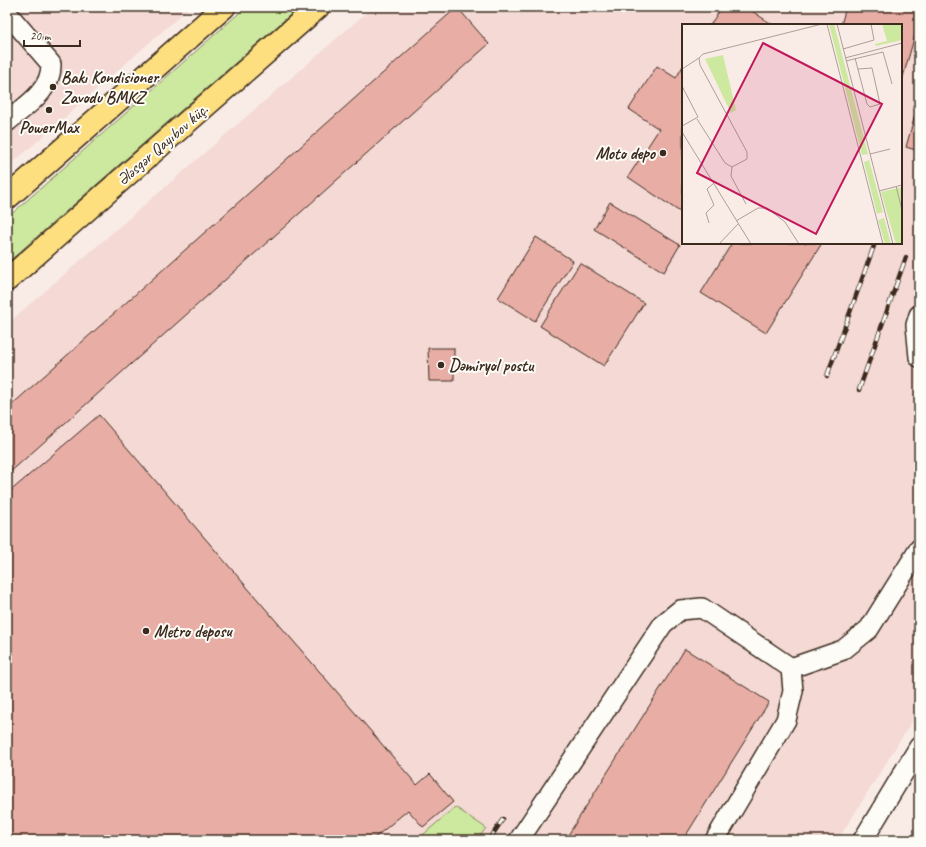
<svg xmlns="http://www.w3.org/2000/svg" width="926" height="847" viewBox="0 0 926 847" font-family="Caveat,sans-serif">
<rect width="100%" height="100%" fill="#f9ece7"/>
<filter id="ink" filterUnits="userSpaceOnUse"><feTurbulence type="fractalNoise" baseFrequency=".025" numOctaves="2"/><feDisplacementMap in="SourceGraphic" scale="8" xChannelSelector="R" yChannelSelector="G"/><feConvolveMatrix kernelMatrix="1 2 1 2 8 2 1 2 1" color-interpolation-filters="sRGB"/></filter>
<g filter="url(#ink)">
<path fill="#f4d9d4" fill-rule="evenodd" d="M7 7H190L7 168Z
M373 7H919V710L838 840H7V324ZM683 25H901V243H683Z"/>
<path fill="#cde89f" stroke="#84895e" d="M246 7H299L7 263V218Z
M455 807 486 828 477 840H417Z"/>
<path fill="#e8aea6" stroke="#3b2a1e" d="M457 7 489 44 7 475V409Z
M722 7H746L773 25H710Z
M846 7H919V21L901 84V25H841Z
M657 66 676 78 683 66V214L628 177 659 129 629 109Z
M919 101V151L906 147Z
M610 202 680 245 664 272 594 229Z
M536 237 573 261 535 321 498 298Z
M732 243H822L766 333 701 293Z
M580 263 644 303 604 366 540 326Z
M428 348H454V381H429Z
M99 415 417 785 430 774 453 802 423 827 408 810 372 840H7V494Z
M685 649 769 702 683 840H565Z"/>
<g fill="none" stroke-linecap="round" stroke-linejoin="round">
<g stroke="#3b2a1e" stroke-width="22">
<path id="minor" d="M7 13 51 64C52 91 25 106 7 122
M919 315 916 325 919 357
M519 840 663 624 680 610 702 608 791 668 843 650 869 629 919 549
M715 840 786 720 793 691 791 668
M863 840 919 747"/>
</g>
<g stroke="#3b2a1e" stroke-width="25">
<path id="major" d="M7 198 224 7
M7 280 318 7"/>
</g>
<use href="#minor" stroke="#fdfcf7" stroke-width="19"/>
<use href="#major" stroke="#fddf80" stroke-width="22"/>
<g stroke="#3b2a1e" stroke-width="4.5">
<path id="rail" d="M827 376 875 243
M859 390 906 257
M489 840 503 819"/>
</g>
<use href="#rail" stroke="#fdfcf7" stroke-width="3" stroke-dasharray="9" stroke-linecap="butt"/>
</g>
</g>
<g fill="#3b2a1e" stroke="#fdfcf7" stroke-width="1.5">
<circle cx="53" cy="87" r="4"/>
<circle cx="49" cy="110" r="4"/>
<circle cx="663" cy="153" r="4"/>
<circle cx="441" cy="365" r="4"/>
<circle cx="146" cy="631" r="4"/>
</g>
<g text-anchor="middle" stroke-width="4" stroke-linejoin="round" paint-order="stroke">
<g font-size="17" font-weight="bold" fill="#3b2a1e" stroke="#fdfcf7" text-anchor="start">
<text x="61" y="83">Bakı Kondisioner<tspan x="61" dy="20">Zavodu BMKZ</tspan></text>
<text x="49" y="133" text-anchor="middle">PowerMax</text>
<text x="655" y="159" text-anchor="end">Moto depo</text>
<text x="449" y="371">Dəmiryol postu</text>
<text x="154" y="637">Metro deposu</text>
</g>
<g font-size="17" fill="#3b2a1e" stroke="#fdfcf7">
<text transform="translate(162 144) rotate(-41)" y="6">Ələsgər Qayıbov küç.</text>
</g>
</g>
<g transform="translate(682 24)">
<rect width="220" height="220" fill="#f9ece7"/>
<path d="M147 0H152L186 130 180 131ZM200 0H220V16L194 22 193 20 205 17ZM41 31 54 86 49 89 23 35ZM187 136 201 188 195 190 182 138ZM220 163V220H214L199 168ZM202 194 209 220H203L196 196Z" fill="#cde89f"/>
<path fill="none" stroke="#ad9e97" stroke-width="1" d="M145 0 201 220M155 0 211 220M161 25 192 16 189 0M163 34 220 19M173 34 185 80 188 83 198 80 190 44 176 45M164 37 201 28 210 60M0 45 17 34M0 62 16 93 0 102M15 95 43 139 50 143M0 108 69 220M188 130 208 125M214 162 220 186M197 167 220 161M64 180 49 152 50 143 65 135V128L18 41 17 34 21 30 140 0M54 197 76 184H85L103 198 117 220M27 199 24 189 32 181 25 165 32 159M37 220 56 200"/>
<path fill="#c2185b" fill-opacity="0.15" stroke="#c2185b" stroke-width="2" d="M81 19 200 80 134 210 15 149Z"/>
<rect width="220" height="220" fill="none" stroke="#3b2a1e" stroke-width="2"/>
</g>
<rect width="926" height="847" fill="none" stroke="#fdfcf7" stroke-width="24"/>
<rect x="12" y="12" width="902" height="823" fill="none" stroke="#3b2a1e" stroke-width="1.5" filter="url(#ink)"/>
<path d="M24 40v6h56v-6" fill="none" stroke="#3b2a1e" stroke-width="2"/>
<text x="30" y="40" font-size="12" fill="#3b2a1e" stroke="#fdfcf7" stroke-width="3" paint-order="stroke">20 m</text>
</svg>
